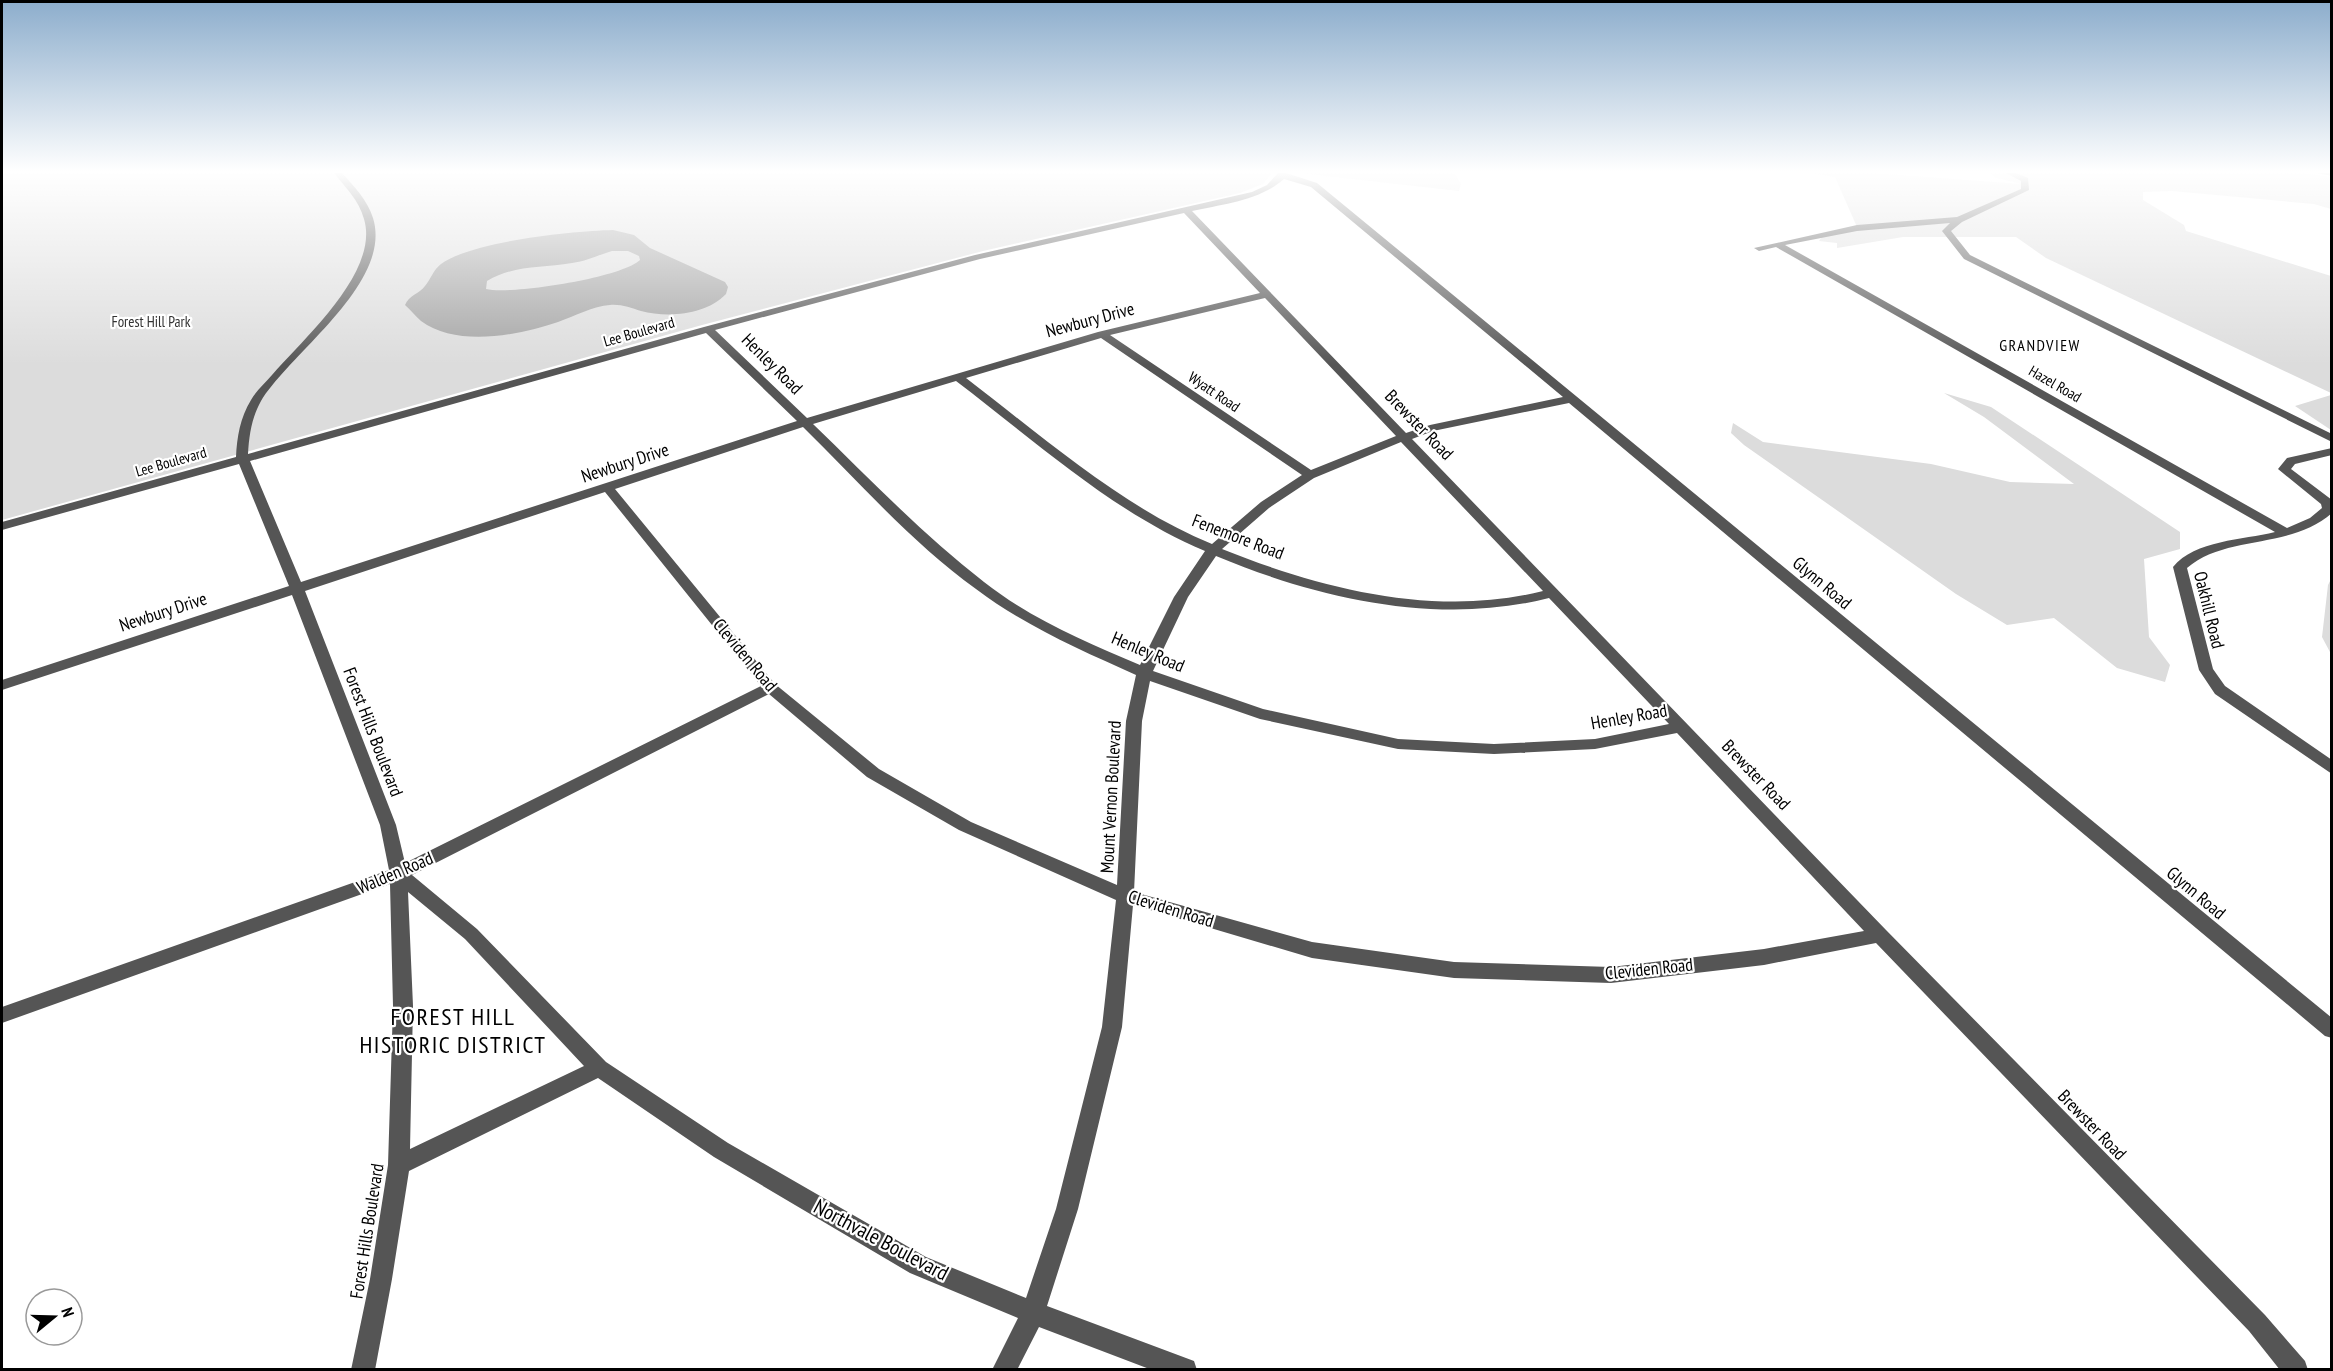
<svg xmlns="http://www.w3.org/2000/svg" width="2333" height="1371" viewBox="0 0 2333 1371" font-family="'PT Sans Narrow',sans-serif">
<rect width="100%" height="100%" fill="#fff"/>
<path fill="#dcdcdc" d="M2 173H1272L1263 184 1240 193 983 251 702 325 2 520Z
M1299 173H1454L1461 184 1459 191Z
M1810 173H1873L2021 184 1994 177 1990 173H2304L2331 177V209L2314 204 2172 191 2143 192V200L2184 225 2186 231 2331 276V393L2046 258 2016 237H1903L1837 248V243L1819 241 1822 237 1857 227 1835 177Z
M1944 393 1991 407 2180 532V549L2144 559 2149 637 2170 665 2165 682 2117 668 2054 618 2007 625 1956 594 1744 445 1731 433 1733 423 1763 442 1931 464 2010 482 2074 484 1984 417Z
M2331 395V430L2295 406Z
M2331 579V654L2322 637 2328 585Z"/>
<path fill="#a3a3a3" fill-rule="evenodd" d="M613 230 634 235 650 248 725 282 728 287 726 294C706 315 668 318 641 311 631 308 621 304 610 305 593 306 575 316 558 322 520 335 457 348 421 321 415 316 411 310 405 305 409 295 419 294 425 286 431 279 433 270 441 264 473 241 573 231 613 230ZM612 251H628L639 256 640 260C621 278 511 295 486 289L487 281C514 265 541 268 572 263 587 261 598 255 612 251Z"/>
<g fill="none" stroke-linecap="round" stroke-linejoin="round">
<path fill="#555" fill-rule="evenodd" d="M334 173H342C354 186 368 201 373 218 393 283 291 352 261 401 252 417 249 435 248 454L704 327 975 255 1252 192 1267 185 1278 173H1286L1317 183 2332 1018V1038L2325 1036 1569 403 1433 431 1412 439 1886 930 2265 1315 2305 1361 2308 1370H2280L2249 1331 1876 943 1764 965 1611 983 1454 978 1312 958 1133 905 1122 1027 1078 1209 1047 1306 1194 1361 1197 1370H1152L1039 1327 1017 1370H992L1018 1318 910 1273 714 1157 598 1078 409 1171 392 1279 375 1370H351L370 1279 388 1165 393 1006 390 884 2 1023V1007L389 870 380 825 292 595 2 690V680L289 586 239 464 2 530V522L236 457C237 437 240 418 251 400 256 391 265 383 272 375 303 339 380 272 364 219 359 200 345 187 334 173ZM1284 179 1311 187 1563 397 1430 425 1406 433 1192 211C1223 204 1259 201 1284 179ZM1184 213 1260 293 1098 332 807 418 715 330 980 259ZM1265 298 1396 436 1311 470 1110 335ZM706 333 797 421 301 582 250 461ZM1101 338 1302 475 1261 502 1212 544C1123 508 1042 436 966 378ZM956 381C1035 441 1114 513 1205 551L1174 597 1140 665C1086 642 1031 619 984 582 922 534 868 477 813 424ZM803 427C858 481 913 544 976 589 1025 626 1080 650 1136 675L1126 721 1117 885 971 822 879 769 775 684 615 489ZM1401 442 1543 591C1437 618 1321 589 1222 549L1269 508 1314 478ZM605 492 761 686 405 863 396 825 305 591ZM1216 556C1319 599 1439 626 1549 598L1669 724 1595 739 1494 744 1398 739 1263 709 1153 671 1188 597ZM1150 681 1260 719 1398 749 1494 754 1595 749 1677 733 1864 931 1764 949 1611 967 1454 962 1312 942 1134 892 1142 721ZM769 694 867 777 959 830 1116 900 1102 1027 1056 1209 1026 1298 926 1257 728 1143 606 1062 477 929 412 875ZM408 892 465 939 584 1066 410 1149 413 1006Z
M2006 173H2016L2028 178 2029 190 1962 222 1951 231 1970 255 2332 434V442L1964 259 1942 231 1950 223 1857 231 1785 245 2287 528 2310 518 2322 508 2321 504 2278 469 2287 458 2332 448V455L2295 464 2291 469 2332 500V513C2290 550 2227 534 2187 568L2213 669 2225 686 2332 760V774L2215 694 2199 670 2173 567C2195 540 2243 540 2275 532L1776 247 1759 251 1754 248 1857 225 1957 217 2021 189V181Z
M2317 173H2332V176Z"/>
</g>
<linearGradient id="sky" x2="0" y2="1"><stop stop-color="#8cadcc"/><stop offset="0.47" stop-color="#fff"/><stop offset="1" stop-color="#fff" stop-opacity="0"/></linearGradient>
<rect width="2333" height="365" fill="url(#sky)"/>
<g text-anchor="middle" stroke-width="4.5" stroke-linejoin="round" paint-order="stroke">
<g font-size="15" fill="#333" stroke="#fff">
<text x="151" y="327">Forest Hill Park</text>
</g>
<g font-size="15" fill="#000" stroke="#fff">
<text transform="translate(639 332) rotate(-16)" y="5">Lee Boulevard</text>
<text transform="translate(2055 384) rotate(30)" y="5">Hazel Road</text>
<text transform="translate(1214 392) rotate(34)" y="5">Wyatt Road</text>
<text transform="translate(171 462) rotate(-16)" y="5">Lee Boulevard</text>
</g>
<g font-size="16" letter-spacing="1.5" fill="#000" stroke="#fff">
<text x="2040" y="351">GRANDVIEW</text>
</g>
<g font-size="18" fill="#000" stroke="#fff">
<text transform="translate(1090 320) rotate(-15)" y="6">Newbury Drive</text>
<text transform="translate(772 364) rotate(45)" y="6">Henley Road</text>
<text transform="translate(1419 425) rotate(46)" y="6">Brewster Road</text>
<text transform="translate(625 463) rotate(-18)" y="6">Newbury Drive</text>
<text transform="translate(1238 537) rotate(21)" y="6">Fenemore Road</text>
<text transform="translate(1822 583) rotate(40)" y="6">Glynn Road</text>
<text transform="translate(2209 610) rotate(76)" y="6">Oakhill Road</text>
<text transform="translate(163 612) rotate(-18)" y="6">Newbury Drive</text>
<text transform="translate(1148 652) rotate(23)" y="6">Henley Road</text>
<text transform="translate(745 655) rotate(50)" y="6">Cleviden Road</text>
<text transform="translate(1629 717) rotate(-10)" y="6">Henley Road</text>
<text transform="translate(373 732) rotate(69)" y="6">Forest Hills Boulevard</text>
<text transform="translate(1756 775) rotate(46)" y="6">Brewster Road</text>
<text transform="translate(1111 797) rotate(-87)" y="6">Mount Vernon Boulevard</text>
<text transform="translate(395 873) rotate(-23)" y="6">Walden Road</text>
<text transform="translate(2196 893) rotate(40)" y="6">Glynn Road</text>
<text transform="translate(1171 909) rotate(17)" y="6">Cleviden Road</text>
<text transform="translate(1649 969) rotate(-6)" y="6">Cleviden Road</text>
<text transform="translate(2092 1125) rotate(46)" y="6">Brewster Road</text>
<text transform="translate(367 1231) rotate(-81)" y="6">Forest Hills Boulevard</text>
</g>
<g font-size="21" fill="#000" stroke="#fff">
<text transform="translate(881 1240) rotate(28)" y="7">Northvale Boulevard</text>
</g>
<g font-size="24" letter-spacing="1.5" fill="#000" stroke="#fff">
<text x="453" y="1025">FOREST HILL<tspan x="453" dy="28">HISTORIC DISTRICT</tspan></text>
</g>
</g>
<rect width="2333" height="1371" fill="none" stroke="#000000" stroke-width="6"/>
<g transform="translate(54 1317) rotate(71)"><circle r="28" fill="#ffffff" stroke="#999999" stroke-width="1.5"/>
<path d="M0-4.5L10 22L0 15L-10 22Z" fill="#000000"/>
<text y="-9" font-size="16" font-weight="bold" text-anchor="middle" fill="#000000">N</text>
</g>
</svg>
